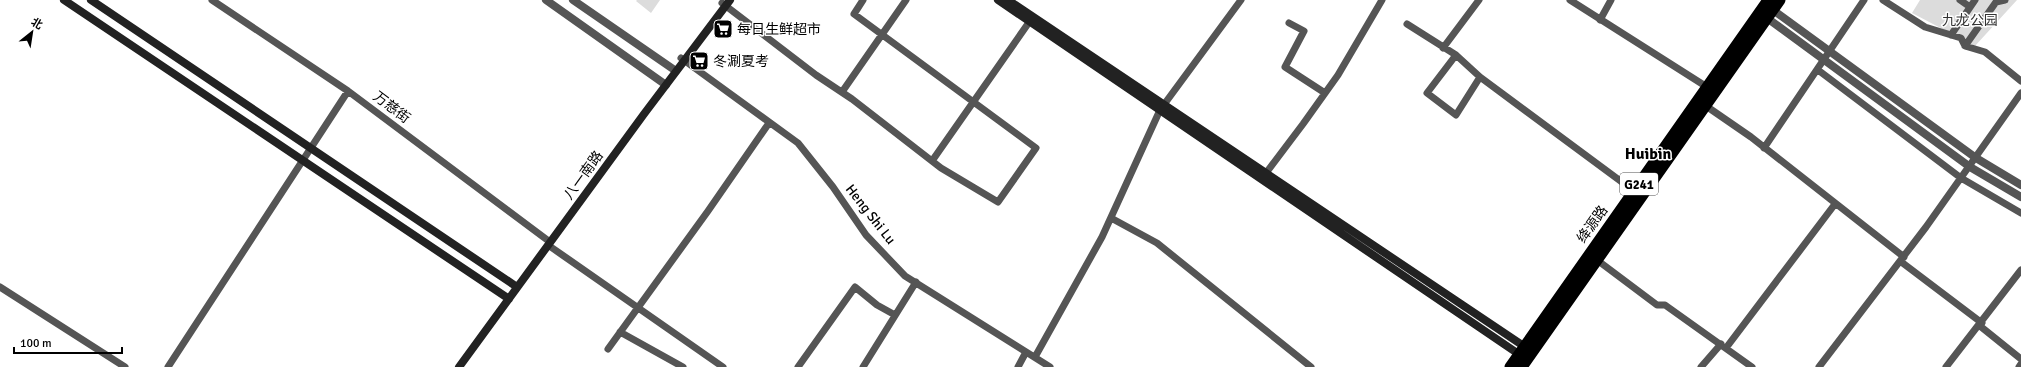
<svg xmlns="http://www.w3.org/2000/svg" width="2021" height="367" viewBox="0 0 2021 367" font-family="Signika,'Noto Sans SC',sans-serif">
<rect width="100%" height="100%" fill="#fff"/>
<path fill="#dcdcdc" d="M637 0H660L651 13 636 1Z
M1920 0H2017L1975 46 1912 13Z"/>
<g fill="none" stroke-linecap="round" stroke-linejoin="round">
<path stroke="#555" stroke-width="7" d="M212 0 348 91 550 242
M1570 0 1707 87
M1883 0 1925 27 1961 38 1965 46 1985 52 2021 81
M1960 0 1970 7
M722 3 816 75 852 99 941 168 998 202 1036 148 854 14 863 0
M1600 20 1611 0
M1289 23 1304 31 1285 67 1325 93
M1407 24 1456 55 1427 93 1456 115 1480 77 1634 191
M1951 35 1975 0
M1965 46 1996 2 2005 0
M1443 48 1479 0
M1456 55 1480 77
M681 58 798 143 833 187 866 235 905 276 1050 367
M1818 70 1961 178 2021 213
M842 92 906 0
M1706 106 1751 137 1904 257
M1764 148 1864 0
M932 161 1032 18
M1263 177 1303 124 1338 75 1382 0
M1111 218 1157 243 1311 367
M548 245 723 367
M1597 260 1657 305H1665L1752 367
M1900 261 1982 323
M0 287 125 367
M1980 326 2021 359
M620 332 683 367
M1726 348 1835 204
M608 349 708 211 769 123
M1035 357 1102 237 1160 110 1241 0
M168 367 348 91
M798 367 855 287 877 305 895 315
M863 367 916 282
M1018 367 1026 352
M1701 367 1721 344
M1819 367 1926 227 2021 93
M1946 367 2021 270
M2019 367 2021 364"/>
<path stroke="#555" stroke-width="8" d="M546 0 666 85
M573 0 676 71
M1773 10 1976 158 2021 185
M1767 18 1970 167 2021 197"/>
<path stroke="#222" stroke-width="8" d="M64 0 509 299
M91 0 517 287
M998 0 1523 357
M1008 0 1528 349
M459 367 644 114 730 0"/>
<path stroke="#000" stroke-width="11" d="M1510 367 1768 0
M1522 367 1780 0"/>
</g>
<defs>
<g id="supermarket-square" transform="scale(1)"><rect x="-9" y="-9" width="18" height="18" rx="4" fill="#000" stroke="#fff"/><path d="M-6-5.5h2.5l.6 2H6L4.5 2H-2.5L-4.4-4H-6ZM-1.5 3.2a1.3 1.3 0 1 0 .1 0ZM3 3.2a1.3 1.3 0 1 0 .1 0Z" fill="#fff"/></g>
</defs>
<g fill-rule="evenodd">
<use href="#supermarket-square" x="723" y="29"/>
<use href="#supermarket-square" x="699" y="61"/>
</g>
<g text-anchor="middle" stroke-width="3" stroke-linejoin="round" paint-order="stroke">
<rect fill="#fff" stroke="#4c4c4c" stroke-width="1" x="1620" y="173" width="38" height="22" rx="3"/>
<g font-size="13" font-weight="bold" fill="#000">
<text x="1639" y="189">G241</text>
</g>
<g font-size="14" fill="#333" stroke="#fff">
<text x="1970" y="25">九龙公园</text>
</g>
<g font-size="14" fill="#000" stroke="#fff" text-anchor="start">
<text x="737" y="34">每日生鲜超市</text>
<text x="713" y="66">冬涮夏考</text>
</g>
<g font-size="14" fill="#000" stroke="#fff">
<text transform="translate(392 107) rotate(37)" y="5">万慈街</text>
<text transform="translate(583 175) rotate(-54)" y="5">八一南路</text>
<text transform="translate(871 214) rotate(52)" y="5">Heng Shi Lu</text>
<text transform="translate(1592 224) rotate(-55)" y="5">绛源路</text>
</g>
<g font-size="16" font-weight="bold" fill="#000" stroke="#fff">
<text x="1648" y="159">Huibin</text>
</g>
</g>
<g transform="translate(32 32) rotate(30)" stroke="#ffffff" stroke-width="3" paint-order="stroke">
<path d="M0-3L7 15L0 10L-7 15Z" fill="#000000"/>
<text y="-6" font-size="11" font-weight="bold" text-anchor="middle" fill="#000000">北</text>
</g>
<path d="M14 347v6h108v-6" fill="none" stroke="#000000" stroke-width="2"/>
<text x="20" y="347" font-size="12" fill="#000000" stroke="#ffffff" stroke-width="3" paint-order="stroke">100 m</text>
</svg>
